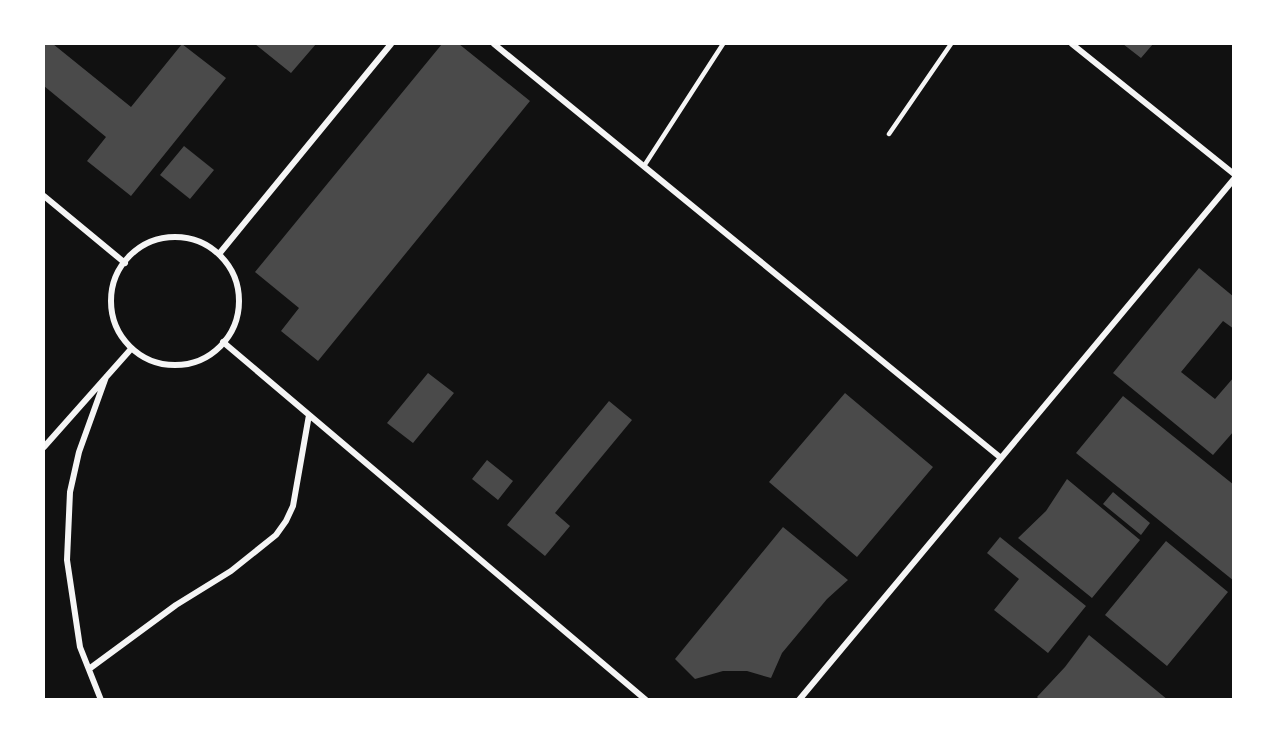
<svg xmlns="http://www.w3.org/2000/svg" width="1277" height="743" viewBox="0 0 1277 743" font-family="Raleway,sans-serif">
<rect width="100%" height="100%" fill="#111"/>
<path fill="#4a4a4a" d="M44 44H53L131 107 182 44 226 78 131 196 87 161 106 137 44 86Z
M255 44H316L291 73Z
M442 44H459L530 101 318 361 281 331 299 308 255 272Z
M1123 44H1153L1141 58Z
M184 146 214 170 190 199 160 175Z
M1199 268 1234 297V329L1223 321 1181 372 1215 399 1234 377V431L1213 455 1113 373Z
M428 373 454 393 413 443 387 423Z
M845 393 933 467 857 557 769 482Z
M1123 396 1234 485V581L1076 453Z
M609 401 632 420 555 513 570 526 545 556 507 525Z
M487 460 513 481 498 500 472 479Z
M1067 479 1140 540 1092 598 1018 538 1046 511Z
M1113 492 1150 523 1141 535 1103 504Z
M783 527 848 580 827 599 782 653 771 678 747 671H723L695 679 675 659Z
M1000 537 1086 606 1048 653 994 610 1019 579 987 553Z
M1166 541 1228 592 1167 666 1105 615Z
M1089 635 1168 700H1040L1037 697 1065 667Z"/>
<g fill="none" stroke-linecap="round" stroke-linejoin="round">
<path stroke="#f5f5f5" stroke-width="4.5" d="M889 134 951 44
M644 166 723 44"/>
<path stroke="#f5f5f5" stroke-width="6" d="M494 44 1001 458
M1072 44 1234 174
M44 196 125 263
M111 301a64 64 0 1 1 128 0a64 64 0 1 1-128 0Z
M219 254 391 44
M223 342 646 700
M44 447 131 349
M89 669 176 605 231 571 276 535 286 521 293 506 309 415
M101 700 80 647 67 560 70 492 79 452 106 377
M799 700 1234 179"/>
</g>
<rect width="1277" height="743" fill="none" stroke="#ffffff" stroke-width="90"/>
</svg>
